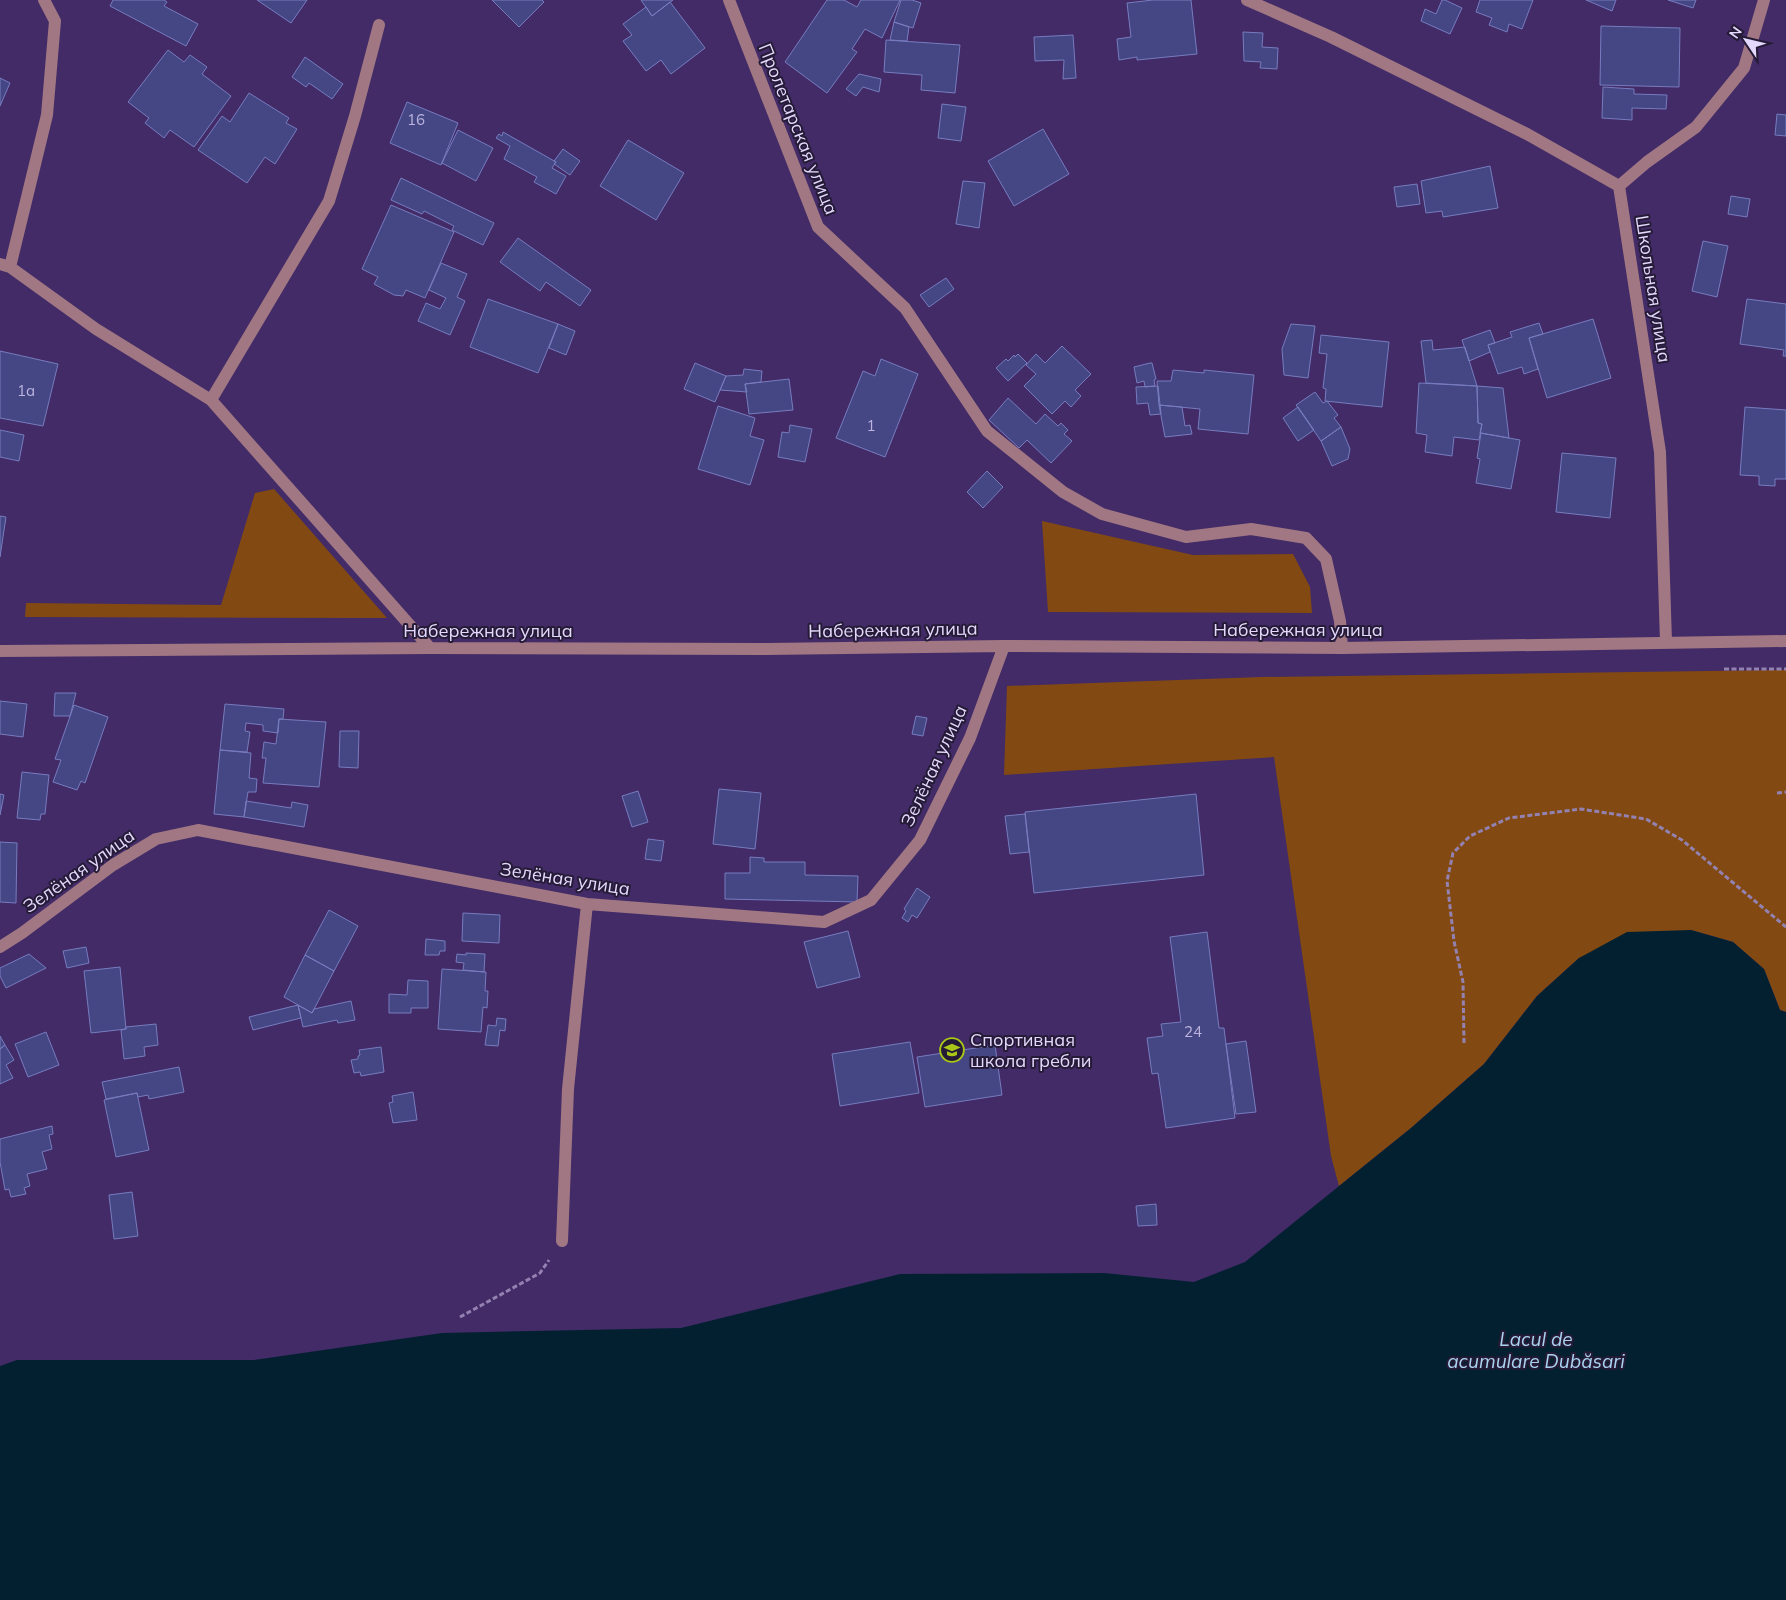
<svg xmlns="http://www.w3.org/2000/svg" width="1786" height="1600" viewBox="0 0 1786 1600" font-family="Mulish,sans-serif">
<rect width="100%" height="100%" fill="#422b66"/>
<path fill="#824a12" d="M274 489 387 618 25 617 26 603 221 605 255 493Z
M1042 521 1193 555 1293 554 1310 587 1312 613 1048 612Z
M1786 670V1012L1780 1010 1764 969 1733 942 1691 930 1579 958 1537 996 1484 1064 1411 1128 1339 1186 1331 1156 1274 757 1004 775 1007 686 1262 677Z"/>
<path fill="#032031" d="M1691 930 1733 942 1764 969 1780 1010 1786 1012V1600H0V1366L17 1360H254L442 1333 681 1328 900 1274 1104 1273 1194 1282 1245 1262 1411 1128 1484 1064 1537 996 1579 958 1627 932Z"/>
<path fill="#454785" stroke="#777cbf" d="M113 0H164L167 2 164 6 198 24 186 46 110 6Z
M257 0H307L291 23Z
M492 0H542L544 2 519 27Z
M641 0H673L652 16Z
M827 0H844L857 7 861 0H900L882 38 865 29 852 49 857 52 827 93 785 62Z
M901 0H912L921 3 913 28 894 22Z
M1153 0H1191L1197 54 1137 60V57L1119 60 1117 39 1131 37 1127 3Z
M1442 0H1445L1462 8 1450 34 1421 21 1425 9 1436 14Z
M1480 0H1533L1522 29 1509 24 1507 32 1489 25 1492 18 1476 12Z
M1586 0H1616L1612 11Z
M1668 0H1696L1693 8Z
M670 2 705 48 671 74 661 60 646 71 623 41 632 35 623 24 646 7 652 16Z
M894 22 909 27 907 41 890 40Z
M1601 26 1680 28 1679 87 1600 85Z
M1243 32 1263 33 1262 47 1278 48 1277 69 1260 68 1261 62 1244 61Z
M1073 35 1076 78 1063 79 1064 60 1035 61 1034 37Z
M886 40 960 45 955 93 921 90 922 75 884 72Z
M168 50 184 62 190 55 207 67 202 74 231 96 194 147 170 130 164 138 145 123 149 118 128 102Z
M305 57 343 84 332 99 309 83 306 87 292 77Z
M859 74 881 79 879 92 863 87 856 96 846 89Z
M0 78 10 83 0 106Z
M1603 87 1634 89V94L1667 95 1666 109 1632 108V120L1602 118Z
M249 93 289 118 286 123 297 129 275 164 265 157 247 183 198 150 222 116 230 122Z
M407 102 458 123 441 165 390 143Z
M942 104 966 107 961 141 938 138Z
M1777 114 1786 115V136L1775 135Z
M1043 129 1069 174 1014 206 988 161Z
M458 130 493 148 476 181 442 163Z
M503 132 556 162 552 168 566 176 556 194 534 182 537 177 504 159 510 146 496 138 499 134 502 136Z
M628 140 684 173 656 220 600 186Z
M563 149 580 161 570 175 554 164 556 162 554 161Z
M1490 166 1498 208 1443 217 1442 211 1426 213 1421 181Z
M401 178 494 223 483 245 452 230 454 226 424 211 422 214 391 200Z
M963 181 985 183 979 228 956 224Z
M1417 184 1420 204 1397 207 1394 187Z
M1731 196 1750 199 1747 217 1728 214Z
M391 205 454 232 425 298 406 290 403 296 394 295 374 284 378 277 362 269Z
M518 238 591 290 580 306 546 282 540 291 500 262Z
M1703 241 1728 246 1717 297 1692 291Z
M441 263 467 274 457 297 465 301 450 335 418 321 426 303 440 309 446 298 429 290Z
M946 278 954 289 929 307 920 295Z
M488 299 558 324 538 373 470 347Z
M1747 299 1786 304V356H1783L1784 350 1740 344Z
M1593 319 1611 378 1547 398 1529 338Z
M1539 323 1543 334 1529 338 1538 369 1524 374 1522 367 1498 374 1488 345 1512 337 1510 332Z
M558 324 575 331 566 355 549 348Z
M1291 324 1315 326 1308 378 1284 375 1282 349Z
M1490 330 1495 343 1488 345 1490 352 1469 361 1462 340Z
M1321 335 1389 342 1382 407 1325 401 1326 389 1323 388 1327 354 1319 353Z
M1432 340 1433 350 1465 347 1477 386 1426 383 1421 341Z
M1062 346 1091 374 1075 390 1081 396 1071 407 1065 401 1052 414 1024 386 1036 374 1026 365 1036 354 1045 363Z
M0 351 58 364 43 426 0 418Z
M1018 354 1027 363 1008 381 996 368 1006 359 1008 361 1014 355 1015 357Z
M881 359 918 374 885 457 836 438 863 371 875 376Z
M695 363 726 376 715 402 684 389Z
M1150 363H1152L1156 379 1154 380 1155 386 1145 387 1144 381 1137 383 1134 367Z
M744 369 762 371 761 382 745 384 747 392 720 390 726 376 743 375Z
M1173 370 1204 373V370L1254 375 1248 434 1198 429 1200 409 1159 405 1157 381H1171Z
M789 379 793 410 749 414 745 384Z
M1419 383 1477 386 1478 423 1482 424 1479 440 1454 437 1452 456 1425 452 1427 435 1416 433Z
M1158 386 1161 414 1150 415 1148 403 1137 404 1136 387Z
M1477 386 1503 388 1509 438 1480 433 1482 424 1478 423Z
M1315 392 1323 403 1327 401 1338 415 1334 418 1341 427 1321 441 1296 405Z
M1008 398 1036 424 1045 414 1058 426 1061 423 1068 430 1064 434 1072 441 1051 463 1027 440 1019 448 989 420Z
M1159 405 1182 407 1185 426 1190 425 1192 434 1165 437Z
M718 406 755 418 750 436 764 440 750 485 698 469Z
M1298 407 1314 430 1298 441 1283 418Z
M1745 407 1786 410V479H1775V486L1759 485V476L1740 475Z
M790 425 812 429 805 462 778 457 782 432 789 433Z
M1341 427 1350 449 1348 459 1332 466 1321 441Z
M0 430 24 435 19 461 0 457Z
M1481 433 1520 440 1511 489 1476 483 1480 459 1477 458Z
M1562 453 1616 458 1610 518 1556 512Z
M987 471 1003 487 983 508 967 492Z
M0 516 6 517 0 557Z
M55 693H76L70 716H54Z
M0 701 27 704 23 737 0 734Z
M225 704 284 709 283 719H279L278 733 263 731V725L246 723 245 731 250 732 247 752 220 750Z
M74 705 108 717 85 783 81 781 77 790 53 782 61 760 55 759Z
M916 716 927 718 923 736 912 734Z
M279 719 326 722 319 787 263 783 266 758H262L264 742 276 744Z
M340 731H359L358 768 339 767Z
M220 750 251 753 249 778 257 779 256 792H248L244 817 214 814Z
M22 772 49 775 45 814H41L40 820 17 818Z
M719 789 761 793 755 849 713 844Z
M638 791 648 822 632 827 622 796Z
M0 794 4 795 0 815Z
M1196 794 1204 875 1034 893 1025 812Z
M246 801 291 808 292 802 308 805 304 827 244 817Z
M1025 814 1029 852 1010 854 1005 816Z
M648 839 664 841 661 861 645 859Z
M0 842 17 843 16 903 0 902Z
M750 857 764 858V862H805V875L858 876 857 902 725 899V873H750Z
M917 888 930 897 917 918 912 915 908 922 902 918 906 911 904 909Z
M329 910 358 926 334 971 305 955Z
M463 913 500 915 499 943 462 941Z
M848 931 860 977 817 988 804 942Z
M1207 932 1219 1028H1224L1235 1118 1166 1128 1158 1073 1152 1074 1147 1038 1163 1036 1161 1024 1181 1022 1170 937Z
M426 939 445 941V951H440L439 955H425Z
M86 947 89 963 67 968 63 951Z
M466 953 485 954 484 972 463 970 464 963 456 962 457 954 466 955Z
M29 954 46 968 6 988 0 976V968Z
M305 955 334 971 312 1013 284 997Z
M120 967 126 1029 91 1033 84 971Z
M442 969 486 972 485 991H488L487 1008 483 1007 481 1032 438 1029Z
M408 980 428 981V1008H411V1013H389V994L407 995Z
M351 1001 355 1020 338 1023 337 1020 303 1027 298 1005 312 1013 314 1009Z
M298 1005 301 1018 253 1030 249 1017Z
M497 1018 506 1019 505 1031 500 1030 498 1046 485 1045 488 1025 496 1026Z
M156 1024 158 1045 144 1047 145 1056 124 1059 121 1030 126 1029V1027Z
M46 1032 59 1065 28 1077 15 1044Z
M0 1036 5 1045 0 1049Z
M1246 1041 1256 1112 1236 1114 1226 1044Z
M910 1042 919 1093 840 1106 832 1054Z
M5 1045 14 1060 6 1065 13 1078 0 1084V1049Z
M995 1045 1002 1095 925 1107 917 1057Z
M381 1047 384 1072 361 1076 360 1072 354 1073 351 1060 358 1059V1056L360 1055 359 1050Z
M179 1067 184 1092 149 1099 148 1095 138 1097 137 1093 106 1099 102 1082Z
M413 1092 417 1120 393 1123 389 1103 393 1102 392 1096Z
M137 1093 149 1150 116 1157 104 1100Z
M52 1126 53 1134 49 1135 52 1149 42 1152 47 1169 27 1174 30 1186 24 1188 26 1194 11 1197 9 1189 5 1190 0 1162V1139Z
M132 1192 138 1236 114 1239 109 1195Z
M1156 1204 1157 1225 1138 1226 1136 1206Z"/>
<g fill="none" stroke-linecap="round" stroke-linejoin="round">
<path stroke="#9382b1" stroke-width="3" stroke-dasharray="5 2.5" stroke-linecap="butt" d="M1724 669H1786
M1777 793 1786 792
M1464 1043 1463 982 1454 941 1447 881 1453 853 1470 836 1509 818 1581 809 1646 819 1682 840 1786 927
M460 1317 540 1273 549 1260"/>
<path stroke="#a17783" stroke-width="12" d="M729 0 818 227 905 308 987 431 1063 492 1102 514 1186 537 1251 529 1306 538 1326 559 1340 621 1342 648
M1247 0 1331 37 1527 134 1619 186
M0 264 10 267 96 329 211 400 430 648
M10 267 47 115 55 21 44 0
M211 400 329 201 355 116 379 25
M1666 642 1660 452 1619 186 1647 162 1696 127 1744 68 1764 0
M0 651 430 648 766 649 1004 646 1342 648 1786 641
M0 947 22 933 113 865 156 839 198 830 587 904 824 922 871 900 920 840 970 738 1004 646
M562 1241 568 1089 587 904"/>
</g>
<defs>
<g id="school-ring" transform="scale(1.25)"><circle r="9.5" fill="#251b36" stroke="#aac717" stroke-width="1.5"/><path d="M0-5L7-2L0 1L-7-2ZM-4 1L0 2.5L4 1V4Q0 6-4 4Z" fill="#aac717"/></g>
</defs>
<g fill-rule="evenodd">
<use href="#school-ring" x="952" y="1050"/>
</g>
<g text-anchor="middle" stroke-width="4" stroke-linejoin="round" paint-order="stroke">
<g font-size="15" fill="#bcb4df">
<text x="416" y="125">16</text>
<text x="26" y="396">1а</text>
<text x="871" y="431">1</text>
<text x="1193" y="1037">24</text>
</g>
<g font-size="18" fill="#e4d9fd" stroke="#251b36">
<text transform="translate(798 129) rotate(68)" y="6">Пролетарская улица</text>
<text transform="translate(1653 289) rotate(81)" y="6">Школьная улица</text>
<text transform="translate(893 630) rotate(-1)" y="6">Набережная улица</text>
<text x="1298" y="636">Набережная улица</text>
<text x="488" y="637">Набережная улица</text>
<text transform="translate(934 766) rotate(-65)" y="6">Зелёная улица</text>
<text transform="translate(79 871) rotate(-35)" y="6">Зелёная улица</text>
<text transform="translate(565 879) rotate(9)" y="6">Зелёная улица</text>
</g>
<g font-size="18" fill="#e4d9fd" stroke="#251b36" text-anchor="start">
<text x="970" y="1046">Спортивная<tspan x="970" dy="21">школа гребли</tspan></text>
</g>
<g font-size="19" font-style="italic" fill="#a9d3f0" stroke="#251b36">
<text x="1536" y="1346">Lacul de<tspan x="1536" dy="22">acumulare Dubăsari</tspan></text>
</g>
</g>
<g transform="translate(1746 40) rotate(305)" stroke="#251b36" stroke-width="4" paint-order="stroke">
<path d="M0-4L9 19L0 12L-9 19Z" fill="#e4d9fd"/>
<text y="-8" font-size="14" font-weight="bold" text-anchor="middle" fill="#e4d9fd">N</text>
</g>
</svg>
